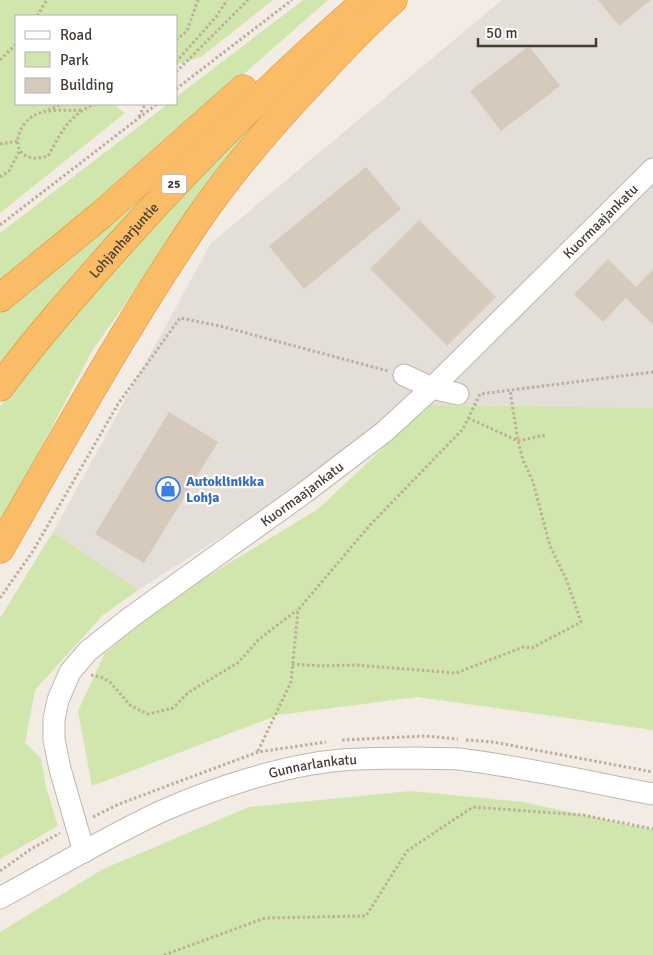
<svg xmlns="http://www.w3.org/2000/svg" width="653" height="955" viewBox="0 0 653 955" font-family="Signika,sans-serif">
<rect width="100%" height="100%" fill="#f2ece4"/>
<path fill="#e4ded9" d="M502 0H653V408L429 405 138 590 53 532 211 243Z"/>
<path fill="#d1e6ad" d="M0 0H273L201 57 176 65V16H16V104H113L125 113 0 213Z
M303 0H328L53 242 0 285V233L168 104H176V97Z
M301 79 217 173 92 351 0 525V406L64 323 183 193Z
M201 138 150 190 0 363V307Z
M429 405 653 408V730L417 697 278 715 92 786 78 711 105 653 175 596 318 509Z
M53 532 138 590 103 615 35 690 25 743 41 758 46 787 58 826 0 859V618Z
M410 791 523 802 653 830V955H0V932L103 869 249 807Z"/>
<path fill="#d6cabd" d="M598 0H651L619 26Z
M529 46 560 86 501 131 470 91Z
M366 167 401 209 304 289 269 246Z
M419 220 496 297 447 346 370 269Z
M608 259 636 287 653 269V325L626 298 603 322 574 294Z
M169 412 218 442 144 563 95 534Z"/>
<g fill="none" stroke-linecap="round" stroke-linejoin="round">
<g stroke="#c0b6aa" stroke-width="23">
<g id="minor">
<path d="M404 375 432 388 458 394"/>
<path id="s1" d="M84 852 60 769 54 740V719L58 700 70 672 88 651 131 617 304 493 384 432 432 388 653 169"/>
<path id="s2" d="M0 898C53 869 105 838 160 812 214 788 283 765 342 760 368 758 395 758 421 758 434 759 447 758 459 759 524 767 589 782 653 794"/>
</g>
</g>
<g stroke="#d98f37" stroke-width="29">
<g id="highway">
<path d="M0 298 101 215 243 89"/>
<path id="s3" d="M0 387C37 337 78 291 119 245 197 158 279 76 367 0"/>
<path d="M0 549C64 437 127 324 199 218 235 166 277 118 321 72 344 47 367 23 393 0"/>
</g>
</g>
<path stroke="#beae99" stroke-width="3" stroke-dasharray="2.5 2.5" stroke-linecap="butt" d="M37 16 47 0
M176 40 187 31 198 0
M0 60 16 44
M176 62 216 17 227 0
M176 72 248 0
M176 89 292 0
M48 110 61 104
M81 110C66 111 48 108 35 115 20 122 8 150 29 157 35 160 42 157 48 156 62 131 69 115 95 104
M139 117 145 104
M0 144 18 141V143
M0 177 9 171 20 150
M0 225 157 104
M468 418 518 441 546 435
M0 598 33 551 118 404 180 318 220 326 388 371
M292 664 320 666 355 665 456 673 523 647 532 648 581 622 567 581 550 546 533 482 523 460 518 441 510 390
M91 675 101 677 110 682 131 706 148 714 173 708 189 692 239 662 258 640 297 610
M342 740 425 736 458 739
M466 740 493 742 653 772
M258 751 291 682 298 610 370 525 463 429 480 394 653 372
M93 817 119 804 258 752 326 742
M0 871 31 849 60 833
M164 955 265 918 366 916 407 851 473 807 583 815 653 829"/>
<use href="#minor" stroke="#fff" stroke-width="21"/>
<use href="#highway" stroke="#fabc67" stroke-width="28"/>
</g>
<defs>
<g id="shop-ring" transform="scale(1.25)"><circle r="9.5" fill="#fff" stroke="#3f7fe0" stroke-width="1.5"/><path d="M-5-2.5h2.3a2.7 3.5 0 0 1 5.4 0H5L5.5 6h-11ZM-1.5-2.5h3a1.5 2.3 0 0 0-3 0Z" fill="#3f7fe0"/></g>
</defs>
<g fill-rule="evenodd">
<use href="#shop-ring" x="168" y="489"/>
</g>
<g text-anchor="middle" stroke-width="4.5" stroke-linejoin="round" paint-order="stroke">
<rect fill="#fff" stroke="#7c7671" stroke-width="1" x="161.5" y="174.5" width="25" height="19" rx="4"/>
<g font-size="12" font-weight="bold" fill="#443c34">
<text x="174" y="188">25</text>
</g>
<g font-size="14" fill="#443c34" stroke="#fff">
<text dy="5" stroke="none"><textPath href="#s1" startOffset="885">Kuormaajankatu</textPath></text>
<text dy="5" stroke="none"><textPath href="#s3" startOffset="192">Lohjanharjuntie</textPath></text>
<text dy="5" stroke="none"><textPath href="#s1" startOffset="480">Kuormaajankatu</textPath></text>
<text dy="5" stroke="none"><textPath href="#s2" startOffset="342">Gunnarlankatu</textPath></text>
</g>
<g font-size="14" font-weight="bold" fill="#366cbe" stroke="#fff" text-anchor="start">
<text x="186" y="486">Autoklinikka<tspan x="186" dy="16">Lohja</tspan></text>
</g>
</g>
<rect x="15" y="15" width="162" height="90" fill="#ffffff" stroke="#b4b1ae"/>
<rect x="25" y="31" width="25" height="8" fill="#ffffff" stroke="#b4b1ae"/>
<text x="60" y="40" font-size="15" fill="#443c34">Road</text>
<rect x="25" y="52" width="25" height="15" fill="#d1e6ad" stroke="#b4b1ae"/>
<text x="60" y="65" font-size="15" fill="#443c34">Park</text>
<rect x="25" y="78" width="25" height="15" fill="#d6cabd" stroke="#b4b1ae"/>
<text x="60" y="90" font-size="15" fill="#443c34">Building</text>
<path d="M478 38v8h118v-8" fill="none" stroke="#443c34" stroke-width="2.5"/>
<text x="486" y="38" font-size="15" fill="#443c34" stroke="#ffffff" stroke-width="4" paint-order="stroke">50 m</text>
</svg>
